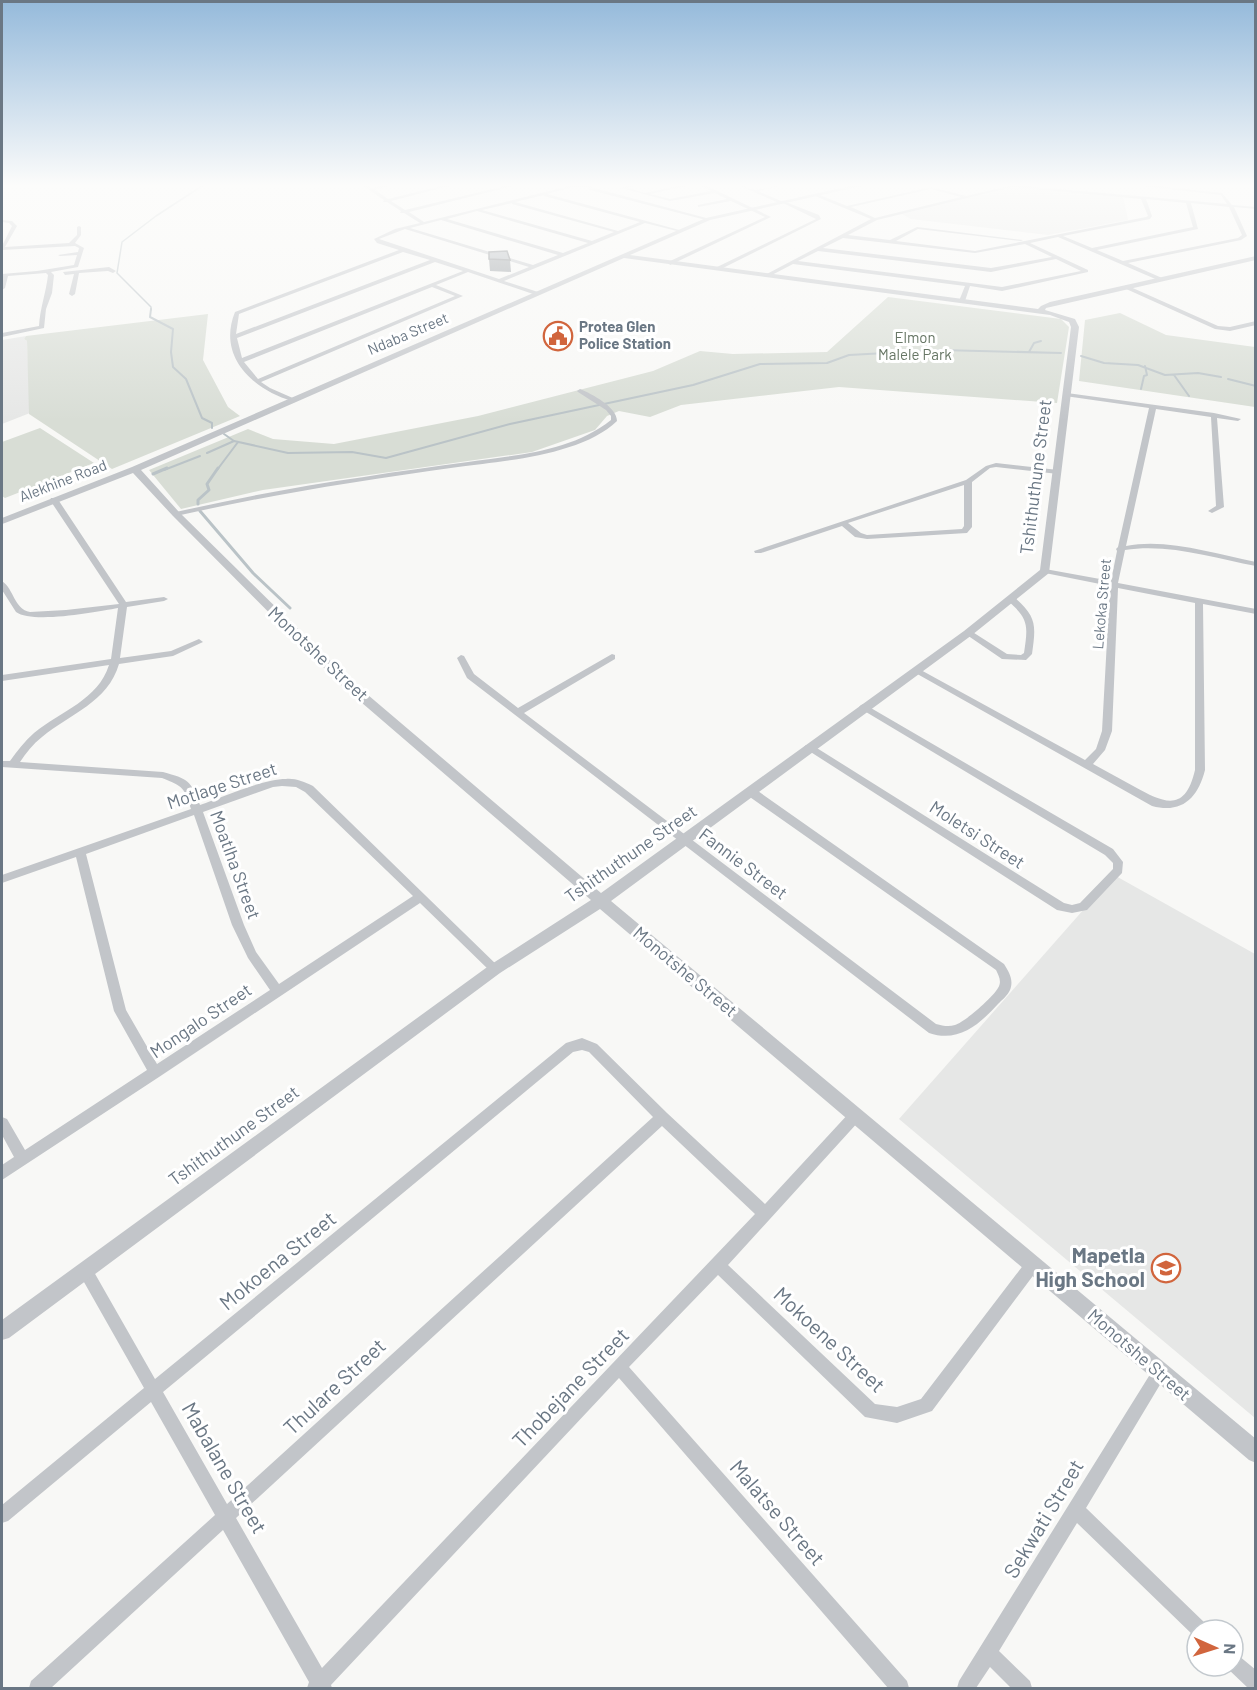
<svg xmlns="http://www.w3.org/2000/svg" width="1257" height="1690" viewBox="0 0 1257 1690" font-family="Barlow,sans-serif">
<rect width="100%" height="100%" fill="#f8f8f6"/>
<path fill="#e6e7e6" d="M1014 187 1123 196 1128 220 1048 235 911 219 902 214Z
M26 336 24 339 27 341 30 413 2 424V340Z
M1114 875 1255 954V1418L899 1119Z"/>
<path fill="#d8ddd5" d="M888 297 1061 319 1069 327 1057 403 839 387 681 405 650 417 619 411 607 416 595 430 532 452 263 490 181 509 149 470 248 429 273 439 334 444 478 416 653 371 700 351 733 354 827 352Z
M1120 313 1166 335 1255 347V407L1079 381 1085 320Z
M208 314 203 360 228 407 240 416 112 469 29 414 27 341 24 339 26 336Z
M40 428 94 463 5 498 2 496V442Z"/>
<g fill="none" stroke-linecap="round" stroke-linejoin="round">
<path stroke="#bac3c7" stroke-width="1.5" d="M151 310V307L117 273 122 242 156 216 205 184"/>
<path stroke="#bac3c7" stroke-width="2" d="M151 309 150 317 173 329 171 352 173 367 186 379 202 418 212 423V428
M1029 352 1034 343 1041 341
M1081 356 1104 363 1138 365 1165 375 1198 373 1221 377
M1174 375 1189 396
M1228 379 1256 386
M1141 389 1144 376 1147 375 1145 366
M224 434 234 441 288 453 352 452 386 458 510 424 693 385 760 364 827 363 849 355 941 350 1061 353
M207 453 234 441
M164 470 200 456
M217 470 238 442"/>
<path stroke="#bac3c7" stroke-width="3" d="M153 474 167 468
M198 504V500L209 490 207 484 218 468
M200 511 253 573 290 608"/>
<path fill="#c2c5c9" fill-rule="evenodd" d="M360 184H365L372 188 388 184H396L375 190 388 199 449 184H457L391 201 405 210 513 184H521L409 212 424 222 573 185H591L594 188 710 219 706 220 590 190 588 187H573L547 194 683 231 681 232 645 223 504 281 538 292 536 295 468 272 436 285 463 296 261 382 270 388 295 399 292 401C252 389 217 356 235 312L399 250 377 243 374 239 395 229 420 223 404 213H400L401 211 387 202H383L384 200ZM544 195V196L640 222 618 231 515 202ZM512 203V204L614 232 592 241 482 210ZM477 211 588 243 563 253 447 219ZM441 220 558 255 533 265 410 228ZM405 229 529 267 499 279 379 239ZM403 252 430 260 236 334 239 314ZM435 262 463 271 242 358 237 338ZM432 287 455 296 258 379 244 362Z
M633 184H641L628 188 645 193 687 184H696L650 194 670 199 711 191 697 184H703L771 217 670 265 668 262 765 217 731 201 698 207V205L727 199 715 193 670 201 621 188Z
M736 184C743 184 748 189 755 190 765 190 778 184 789 184L758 191 783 202 781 204Z
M1124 184H1140L1222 193 1232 205 1256 207V209L1234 207 1247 236 1241 240 1128 263 1162 278 1160 281 1058 237 1030 243 1088 270V272L1002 291 970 286 965 301 962 303 959 301 965 286 793 264 768 277 763 276 871 219 815 196 817 194 847 206 931 187 966 196 1013 185 1227 204 1221 195ZM1013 187 1141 199 1148 216 1146 217 975 251 896 241 918 229 1021 241 1023 240 917 227 890 240 848 235 877 220ZM931 189 961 197 875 218 851 207ZM1146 199 1186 203 1193 227 1092 248 1063 236 1150 219 1152 216ZM1191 203 1229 207 1242 235 1238 238 1123 261 1097 250 1198 229ZM843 238 975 253 1025 244 1052 257 991 268 823 248ZM818 251 991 272 1056 259 1081 271 1002 287 798 261Z
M783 201 819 215 821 219 719 270H715V268L816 219 783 203Z
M2 220 12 221 17 226 5 247 69 243 77 235V227L79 226 81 227V235L75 243 84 248 78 267 51 272 54 275 52 293 46 309 44 328 2 337V333L39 326C40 308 46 293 48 275L46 273 8 276 5 288 2 290 3 276 2 274 37 271 74 265 77 255 60 256 58 255 78 252 79 248 75 246 2 250V246L12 226 9 223 2 222Z
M109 267 116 271 113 273 108 271 79 273 75 294 72 296 69 294 74 274 65 275 63 272Z
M1126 285 1218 326 1230 327 1256 321V325L1230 331 1215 329 1124 288Z
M580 389C592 394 617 407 617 421 582 455 505 461 458 467 422 472 386 477 350 483 292 492 234 503 176 516L172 514 176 512C238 498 301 486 364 477 399 471 433 467 468 462 516 455 571 452 611 420V416L606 410 578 392 577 391Z
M1067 393 1214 413 1241 419 1238 421 1217 418 1224 507 1212 513 1208 511 1216 506 1211 417 1156 409 1126 546C1168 538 1214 554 1256 562V566C1214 558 1168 543 1125 550L1118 583 1256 609V614L1203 604 1205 770C1198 798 1182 814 1152 806L912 671 913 669H919L1085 760 1096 749 1102 731 1110 586 1045 573 1041 571 1045 569 1111 581 1117 551 1116 549 1118 547 1149 408 1065 396 1064 395ZM1118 588 1195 603V770C1185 813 1164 803 1135 787 1121 779 1107 772 1093 764L1105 750 1112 731Z
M996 463 1058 470 1061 472 1058 474 996 467 990 468 972 482V527L967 533 867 539 855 537 842 526 761 553H755L754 551 966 480 986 466ZM964 485V526L962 529 867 535 861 533 848 523Z
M51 498H57L126 602 164 597 168 599 164 601 127 607 120 658 171 651 199 639 203 642 173 656 119 664C108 702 70 714 42 737 33 744 26 753 20 762L163 772C188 779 191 780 200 805 223 797 263 779 286 779 295 778 304 782 313 786L501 969 499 972 495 974 491 972 420 903 159 1077 2 1180V1165L14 1157 2 1135V1117L7 1119 25 1150 147 1070 114 1011 76 857 2 883V875L191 809C184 787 184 787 162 778L2 767V761H10C17 751 25 741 34 733 61 711 98 700 109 665L2 681V675L111 659 118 608C97 612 32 624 16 612L2 590V581C14 589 14 609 30 612L66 610 119 604 50 500ZM282 786 296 787 305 792 413 896 279 984 256 952 244 925 203 812 273 787ZM194 815 232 925 248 958 270 990 157 1064 126 1010 86 854Z
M1008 597H1014C1037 617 1036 625 1032 654L1026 660 1002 659 964 633 965 631H971L1007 654 1021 655 1024 653C1028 626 1029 619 1008 601Z
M612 654 615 655V659L524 713 936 1024C943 1026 949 1027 955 1025 965 1022 993 997 998 988 1002 982 999 976 996 970L747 795 746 792 747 789H755L1004 964C1009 972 1014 980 1010 990 1008 995 1002 1000 998 1004 979 1025 958 1043 929 1033L467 678 457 658 461 655 464 656 474 674 518 708Z
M864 704 1113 849 1123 862 1122 873 1087 910 1072 913 1057 910 806 749 804 747 806 745H812L1064 903 1072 905 1080 903 1113 869V863L1105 855 861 709 859 707 861 705Z
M582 1038 597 1044 667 1113 765 1204 850 1112 855 1110 860 1112 862 1116 860 1120 728 1265 875 1404 897 1407 921 1399 1028 1259 1033 1257 1038 1259 1040 1264 1038 1269 932 1411 897 1423 865 1417 718 1275 629 1367 907 1681 909 1688H888L619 1378 331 1685 332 1688H307L309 1682 223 1530 51 1688H29L31 1681 215 1515 151 1402 8 1521 2 1523V1505L144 1388 80 1275 78 1270 80 1265 85 1263 90 1265 155 1379 566 1043ZM582 1050 589 1052 653 1117 227 1504 163 1392 573 1052ZM662 1126 755 1214 322 1668 236 1518Z
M1159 1365 1164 1368 1167 1373 1086 1508 1206 1624 1209 1630H1197V1638L1194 1636 1077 1523 999 1651 1030 1681 1032 1688H1011L990 1667 976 1688H957L959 1681 1154 1368Z
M1233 1653 1239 1656 1256 1670V1688H1248L1227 1668 1226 1666H1233Z"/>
<path fill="#c2c5c9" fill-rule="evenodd" d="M859 184H871L710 220 630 255 1038 309 1041 306 1050 302 1256 256V260L1046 308 1045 310 1075 319 1079 327 1049 573 972 635 611 901 1256 1439V1463L1249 1460 600 909 500 973 9 1338 2 1340V1320L490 965 591 900 340 684 173 516 133 473 5 523 2 524V518L132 467 706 218ZM624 258 1050 315 1069 322 1071 327 1040 570 964 631 601 893 348 678 179 512 141 470Z"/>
</g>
<path fill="#90969b" d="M489 259 510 260 511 272 490 271Z"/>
<path fill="#a8aeb4" stroke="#767a7e" stroke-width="1.5" d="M507 251 510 260 489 259V252Z"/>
<linearGradient id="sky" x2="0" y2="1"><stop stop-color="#95badb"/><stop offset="0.44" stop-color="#fcfcfb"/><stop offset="1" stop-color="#fcfcfb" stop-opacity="0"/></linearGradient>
<rect width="1257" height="421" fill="url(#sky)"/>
<defs>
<g id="civic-ring" transform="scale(1.5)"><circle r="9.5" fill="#fff" stroke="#d1653d" stroke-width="1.5"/><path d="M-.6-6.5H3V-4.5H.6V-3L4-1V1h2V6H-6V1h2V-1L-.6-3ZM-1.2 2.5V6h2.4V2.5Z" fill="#d1653d"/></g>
<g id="school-ring" transform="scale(1.5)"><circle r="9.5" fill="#fff" stroke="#d1653d" stroke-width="1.5"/><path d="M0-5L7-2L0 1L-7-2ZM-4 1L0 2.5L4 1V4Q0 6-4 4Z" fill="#d1653d"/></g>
</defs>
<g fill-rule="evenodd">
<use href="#civic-ring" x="558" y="336"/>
<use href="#school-ring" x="1166" y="1268"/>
</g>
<g text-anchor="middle" stroke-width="6" stroke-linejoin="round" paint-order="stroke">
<g font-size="15" font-weight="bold" fill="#6a7784" stroke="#fff" text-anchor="start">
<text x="579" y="332">Protea Glen<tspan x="579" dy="17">Police Station</tspan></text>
</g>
<g font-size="15" fill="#6a7784" stroke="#fff">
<text transform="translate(408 334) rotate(-23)" y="5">Ndaba Street</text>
<text transform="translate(63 481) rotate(-21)" y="5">Alekhine Road</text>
<text transform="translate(1102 604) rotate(-85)" y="5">Lekoka Street</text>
</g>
<g font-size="15" fill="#677665" stroke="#fff">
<text x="915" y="343">Elmon<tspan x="915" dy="17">Malele Park</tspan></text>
</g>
<g font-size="18" fill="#6a7784" stroke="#fff">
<text transform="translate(1036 477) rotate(-83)" y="6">Tshithuthune Street</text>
<text transform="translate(318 654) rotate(43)" y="6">Monotshe Street</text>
<text transform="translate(222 786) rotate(-18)" y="6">Motlage Street</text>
<text transform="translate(977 835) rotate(33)" y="6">Moletsi Street</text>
<text transform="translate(631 854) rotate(-35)" y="6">Tshithuthune Street</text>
<text transform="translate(743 864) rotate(37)" y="6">Fannie Street</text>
<text transform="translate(235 865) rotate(70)" y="6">Moatlha Street</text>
<text transform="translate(685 972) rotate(40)" y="6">Monotshe Street</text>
<text transform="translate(201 1021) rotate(-34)" y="6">Mongalo Street</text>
<text transform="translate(234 1136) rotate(-36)" y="6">Tshithuthune Street</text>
<text transform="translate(1139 1355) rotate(41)" y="6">Monotshe Street</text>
</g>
<g font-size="21" font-weight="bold" fill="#6a7784" stroke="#fff" text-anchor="end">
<text x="1145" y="1263">Mapetla<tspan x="1145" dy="24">High School</tspan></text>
</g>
<g font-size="21" fill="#6a7784" stroke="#fff">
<text transform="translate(278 1261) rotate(-39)" y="7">Mokoena Street</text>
<text transform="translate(829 1340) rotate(43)" y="7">Mokoene Street</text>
<text transform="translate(335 1387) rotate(-43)" y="7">Thulare Street</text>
<text transform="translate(571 1388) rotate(-46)" y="7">Thobejane Street</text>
<text transform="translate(224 1468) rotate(60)" y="7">Mabalane Street</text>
<text transform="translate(777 1513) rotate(49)" y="7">Malatse Street</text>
<text transform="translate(1044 1519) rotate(-59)" y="7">Sekwati Street</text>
</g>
</g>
<rect width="1257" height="1690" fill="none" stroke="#6a7784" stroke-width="6"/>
<g transform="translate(1215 1648) rotate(93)"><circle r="28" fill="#ffffff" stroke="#c3c9ce" stroke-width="1.5"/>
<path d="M0-4.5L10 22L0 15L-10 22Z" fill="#d1653d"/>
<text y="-9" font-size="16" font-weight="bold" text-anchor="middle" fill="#6a7784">N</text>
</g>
</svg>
